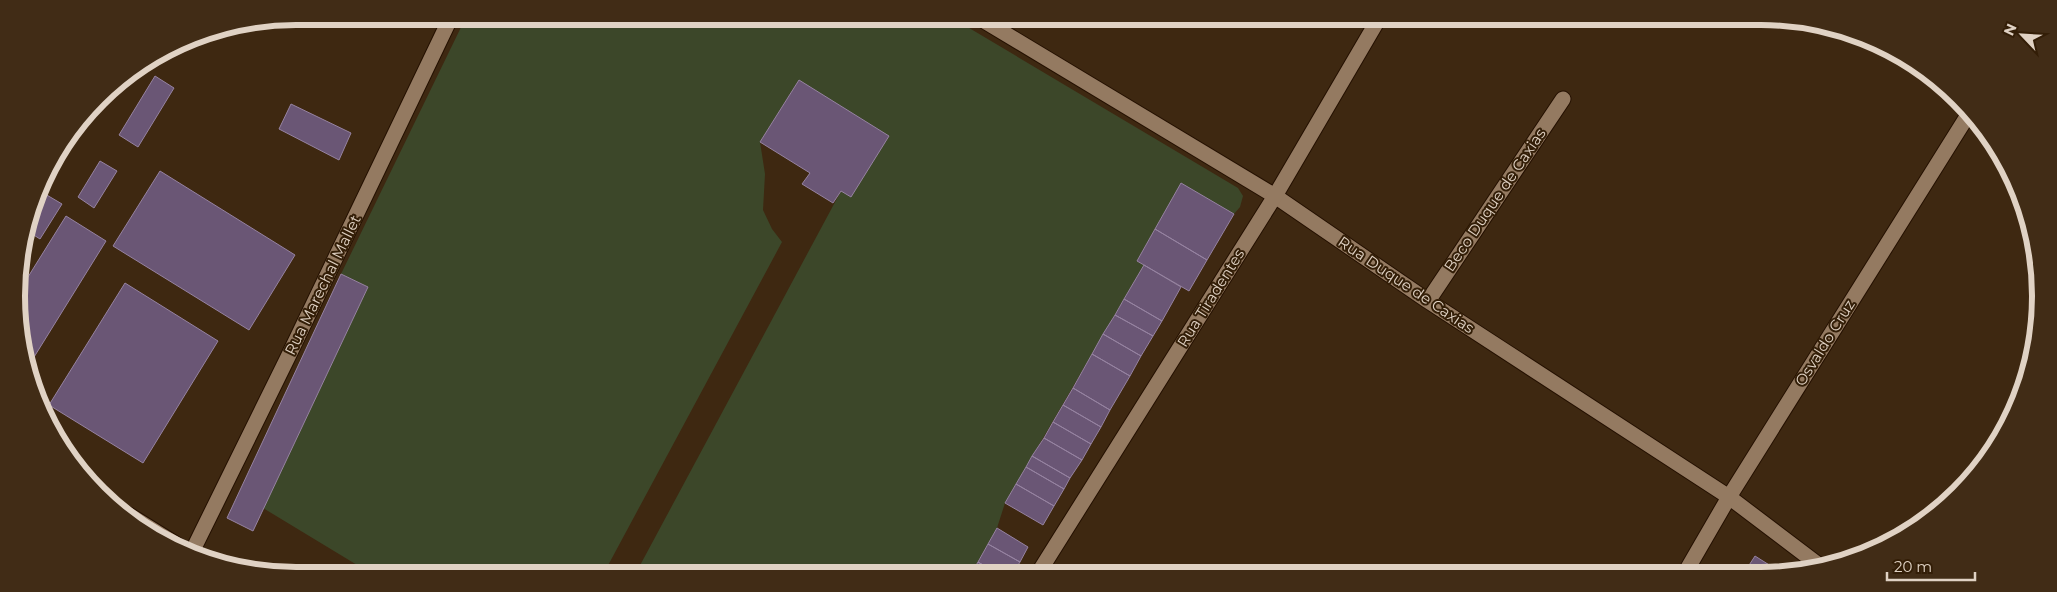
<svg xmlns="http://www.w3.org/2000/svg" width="2057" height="592" viewBox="0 0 2057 592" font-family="Montserrat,sans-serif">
<rect width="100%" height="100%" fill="#3e2811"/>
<path fill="#3c4729" d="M466 17 954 19 1238 188 1243 196 1240 207 1234 214 1181 184 1137 261 1144 265 1005 503 997 528 972 572 637 571 841 191 799 80 760 142 765 174 763 210 772 229 782 242 605 571H367L263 508 368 287 341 274Z"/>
<path fill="#6a5675" stroke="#9683a1" d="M155 76 174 88 138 147 119 135Z
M799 80 889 136 851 197 841 191 833 203 802 184 810 173 760 142Z
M291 104 351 133 339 160 279 129Z
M100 161 117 171 94 208 78 197Z
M160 171 295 255 249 330 113 246Z
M1181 183 1234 214 1207 260 1155 229Z
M40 191 62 204 40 239 29 232Z
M66 216 106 241 26 370 18 293Z
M1155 229 1207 260 1189 291 1137 261Z
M1144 265 1181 287 1162 321 1124 299Z
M341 274 368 287 253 531 227 518Z
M125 283 218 341 143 463 49 405Z
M1124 299 1162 321 1153 336 1115 315Z
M1115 315 1153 336 1141 356 1103 334Z
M1103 334 1141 356 1130 376 1092 354Z
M1092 354 1130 376 1110 410 1073 388Z
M1073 388 1110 410 1101 427 1063 405Z
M1063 405 1101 427 1091 444 1053 422Z
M1053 422 1091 444 1082 460 1044 438Z
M1044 438 1082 460 1070 478 1032 456Z
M1032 456 1070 478 1064 489 1026 467Z
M1026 467 1064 489 1054 506 1016 484Z
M1016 484 1054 506 1043 525 1005 503Z
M997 528 1028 547 1020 562 988 544Z
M988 544 1020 562 1014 572H995L978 562Z
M1755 556 1782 573H1744Z
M978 562 995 572H972Z"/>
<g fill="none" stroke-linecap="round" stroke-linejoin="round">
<g stroke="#241000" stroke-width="17">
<path id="minor" d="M981 19 1275 196 1428 301 1729 497 1820 566
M1428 301 1563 99
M192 552 287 359 451 17
M1685 573 1729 497 1968 115"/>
</g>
<g stroke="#241000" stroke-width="17">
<path id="tertiary" d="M1039 572 1275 196 1378 20"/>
</g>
<g stroke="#241000" stroke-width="17">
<path id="secondary" d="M129 515 182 548"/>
</g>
<use href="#minor" stroke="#947a61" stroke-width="15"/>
<use href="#tertiary" stroke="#947a61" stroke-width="15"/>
<use href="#secondary" stroke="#947a61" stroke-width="15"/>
</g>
<g text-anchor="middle" stroke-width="4" stroke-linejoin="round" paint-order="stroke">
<g font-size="15" fill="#e0d2c4" stroke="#331e07">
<text transform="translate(1495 200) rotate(-56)" y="5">Beco Duque de Caxias</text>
<text transform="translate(323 285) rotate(-64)" y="5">Rua Marechal Mallet</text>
<text transform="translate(1406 285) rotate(34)" y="5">Rua Duque de Caxias</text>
<text transform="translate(1211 298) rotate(-58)" y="5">Rua Tiradentes</text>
<text transform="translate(1825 343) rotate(-58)" y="5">Osvaldo Cruz</text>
</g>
</g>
<path d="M0 0H2057V592H0ZM296 25H1761A271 271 0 0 1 2032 296V296A271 271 0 0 1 1761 567H296A271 271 0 0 1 25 296V296A271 271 0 0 1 296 25Z" fill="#412c16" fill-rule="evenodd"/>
<path fill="none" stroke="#e0d2c4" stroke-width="6" d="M296 25H1761A271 271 0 0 1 2032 296V296A271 271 0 0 1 1761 567H296A271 271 0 0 1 25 296V296A271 271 0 0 1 296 25Z"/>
<g transform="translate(2022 35) rotate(295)" stroke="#331e07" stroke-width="4" paint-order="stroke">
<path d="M0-4L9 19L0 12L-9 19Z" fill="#e0d2c4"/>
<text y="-8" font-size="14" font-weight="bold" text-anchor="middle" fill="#e0d2c4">N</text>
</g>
<path d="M1887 572v8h88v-8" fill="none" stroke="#e0d2c4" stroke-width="2.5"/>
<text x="1894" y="572" font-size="15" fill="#e0d2c4" stroke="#331e07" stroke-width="4" paint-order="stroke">20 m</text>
</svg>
